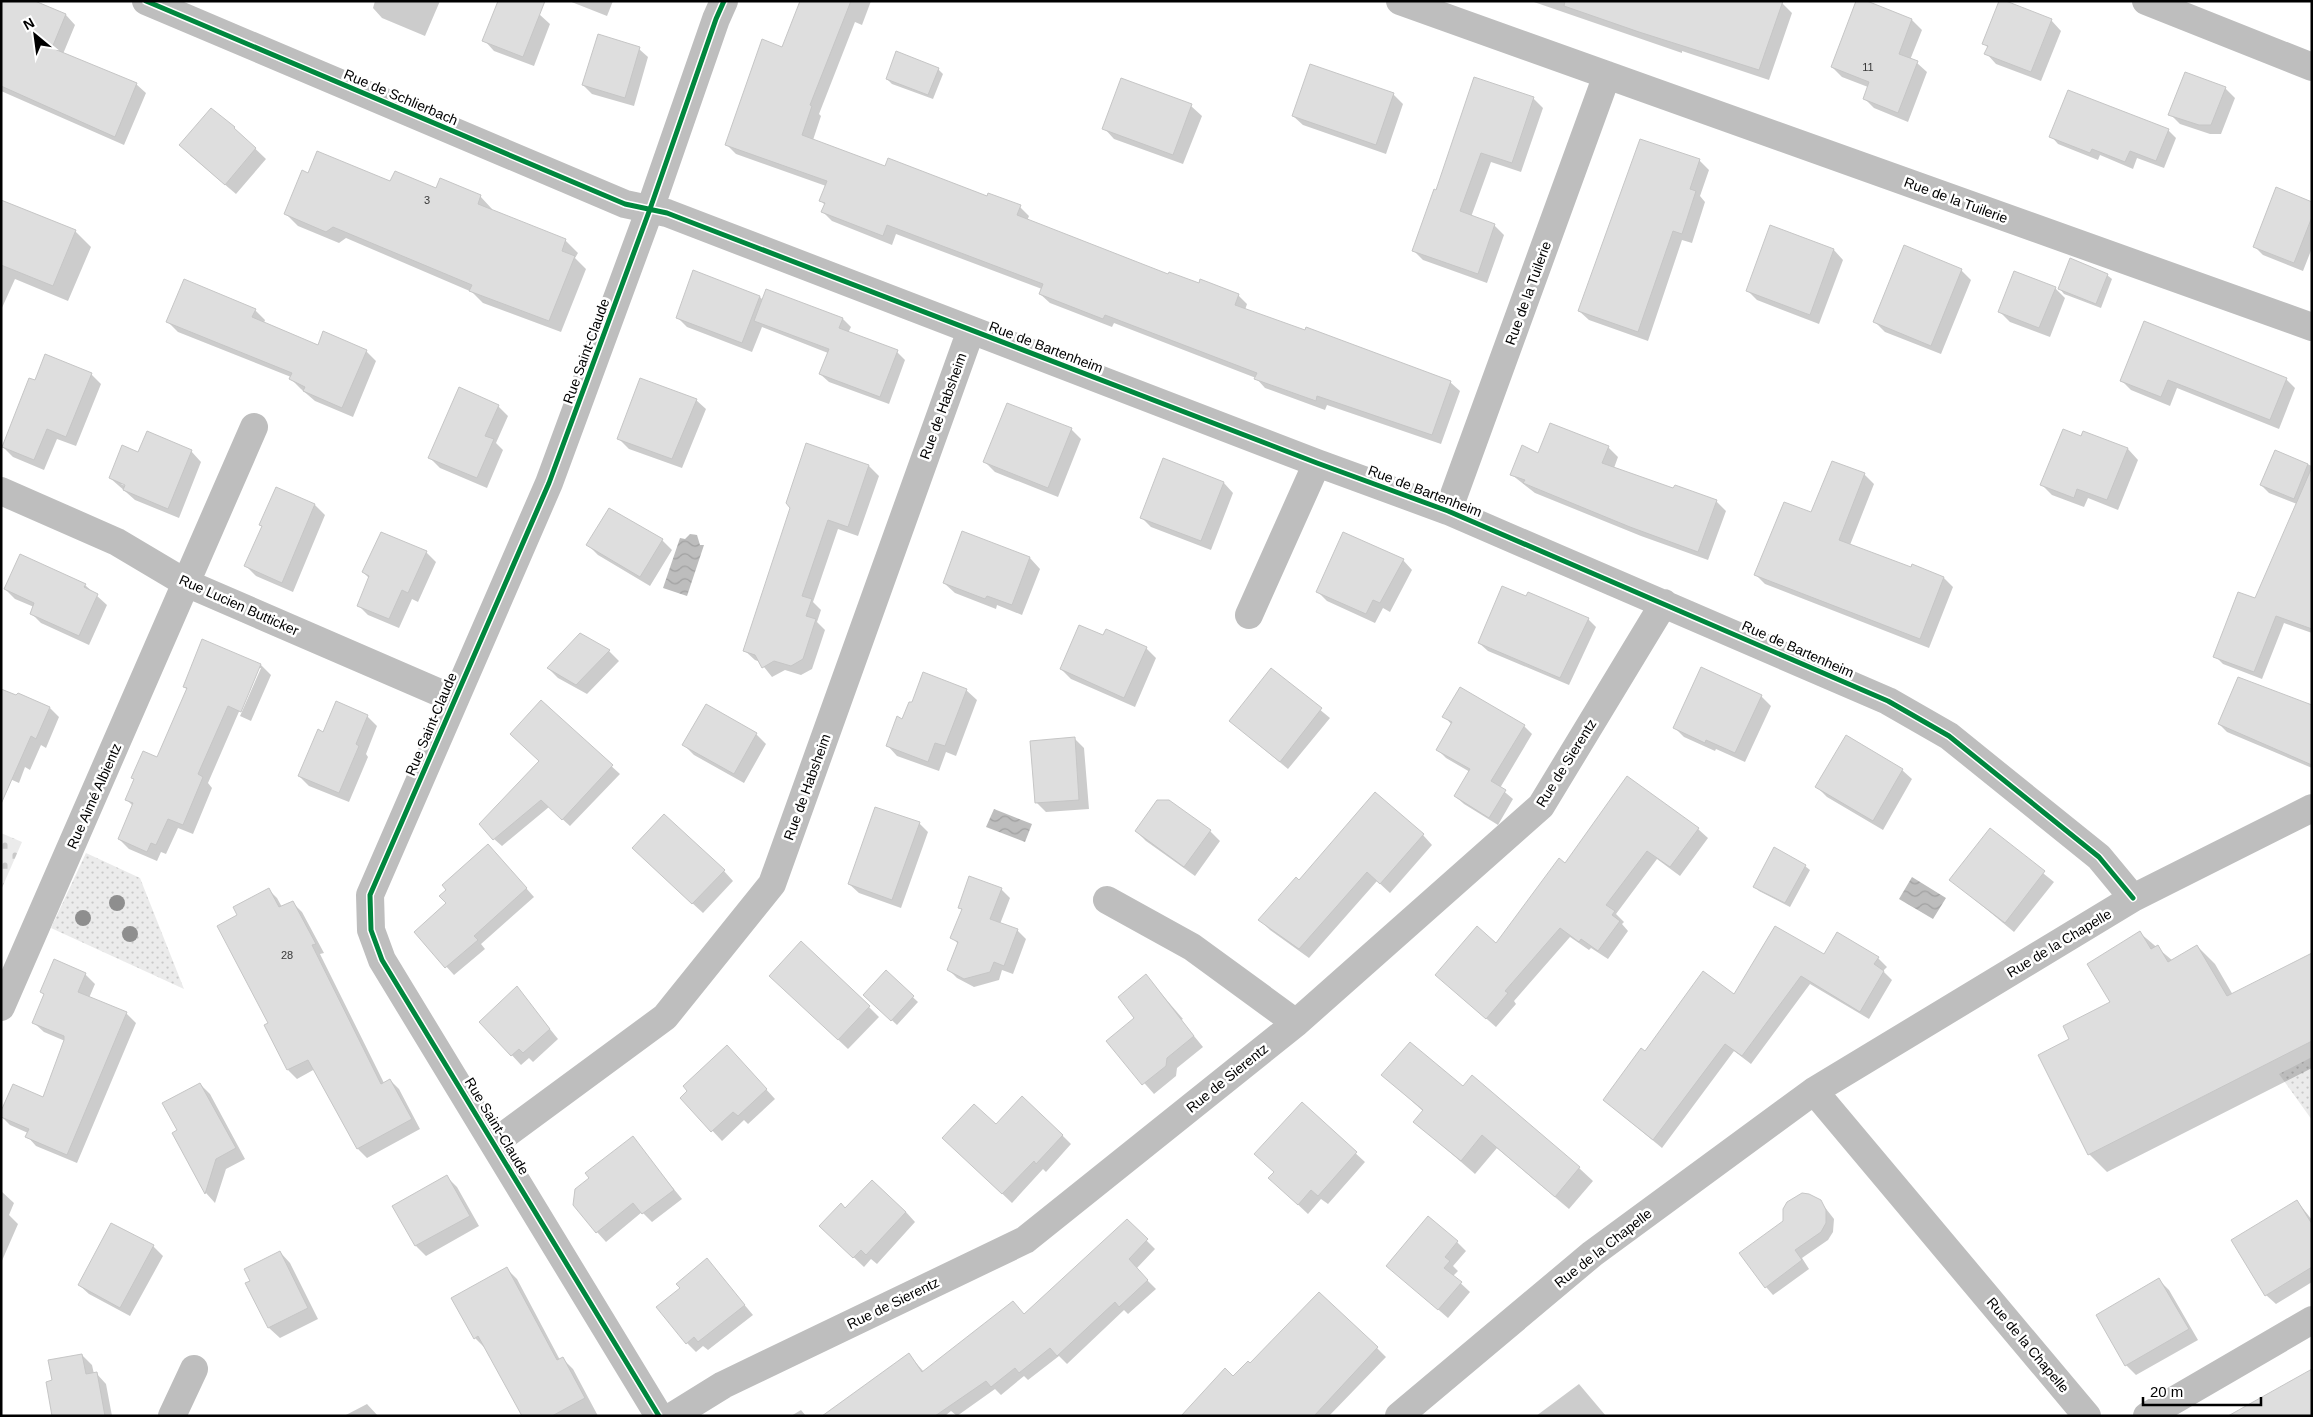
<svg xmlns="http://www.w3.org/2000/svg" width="2313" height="1417" viewBox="0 0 2313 1417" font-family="Helvetica,sans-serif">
<defs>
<pattern id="grass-dots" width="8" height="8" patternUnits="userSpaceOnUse" patternTransform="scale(1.25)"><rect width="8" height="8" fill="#ebebeb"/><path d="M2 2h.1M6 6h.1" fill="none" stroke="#c8c8c8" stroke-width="1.8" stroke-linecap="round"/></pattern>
<pattern id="cemetery-stones" width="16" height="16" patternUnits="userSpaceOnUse" patternTransform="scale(1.25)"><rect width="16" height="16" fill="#ebebeb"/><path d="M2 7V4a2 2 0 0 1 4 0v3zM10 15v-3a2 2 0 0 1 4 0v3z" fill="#c8c8c8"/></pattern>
<pattern id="water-waves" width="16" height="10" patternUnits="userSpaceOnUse" patternTransform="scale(1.25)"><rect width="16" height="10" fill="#bdbdbd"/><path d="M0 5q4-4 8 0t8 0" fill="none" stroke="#a1a1a1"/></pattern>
</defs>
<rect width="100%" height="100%" fill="#fff"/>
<path fill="url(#grass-dots)" d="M86 853 140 878 184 989 51 928Z
M2312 1057V1120L2279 1074Z"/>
<path fill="url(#cemetery-stones)" d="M1 833 22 842 1 890Z"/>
<path fill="url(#water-waves)" d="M690 534 697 535 700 545H704L687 596 663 588 680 538 685 539Z
M994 809 1032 824 1025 842 986 827Z
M1912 877 1946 898 1933 919 1899 899Z"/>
<path fill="#0003" fill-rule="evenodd" d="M1 1H32L66 15 75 25 63 54 136 84 146 93 124 145 1 91Z
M375 1H440L425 36 382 18 373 8Z
M569 1H613L607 16Z
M801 1H871L862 25 855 22 819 114 821 116 813 140 886 168 1020 207 1029 216 1027 221 1169 276 1238 295 1247 304 1245 310 1450 382 1460 391 1441 444 1327 405 1325 410 1265 388 1256 378 1114 323 1112 327 1050 303 1040 294 1042 289 896 234 892 245 832 221 823 212 825 205 820 200 826 186 736 154 727 145 783 48Z
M1531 1 1782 3 1792 13 1769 80 1682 51V53Z
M1857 1 1912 20 1922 30 1910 60 1917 63 1927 72 1908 122 1874 108 1864 98 1868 87 1842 77 1832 67Z
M539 14 550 24 534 66 494 51 484 40Z
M2051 20 2061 31 2041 81 1996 64 1986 53 1988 48 1984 43Z
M639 49 648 57 634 106 592 94 583 85Z
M938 69 943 74 933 99 892 84 887 79Z
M2225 88 2235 98 2221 134H2210L2180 124 2170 114Z
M1393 94 1403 104 1386 154 1303 125 1293 116Z
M1533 98 1543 108 1521 172 1491 162 1471 217 1494 225 1504 235 1487 283 1423 260 1413 250 1437 192Z
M1191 106 1202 116 1183 164 1114 139 1104 128Z
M211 110 234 128 266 159 236 194 190 155Z
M2168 130 2176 138 2164 168 2137 158 2133 169 2100 155 2098 160 2058 144 2051 136Z
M1699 160 1709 170 1700 196 1705 202 1692 243 1682 240 1648 341 1589 320 1579 311Z
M308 174 391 183 480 196 492 209V211L565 240 578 253 575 258 586 269 561 332 483 303 472 292 346 238 339 243 298 226 286 214Z
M2312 203V248L2303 271 2263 255 2254 246Z
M1 219 75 231 91 247 68 301 15 279 1 310Z
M1771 227 1834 250 1843 260 1819 324 1757 300 1748 291Z
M1961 270 1971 280 1941 354 1885 332 1875 322Z
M694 272 760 297 763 300 843 319 851 327 848 333 897 352 905 360 889 404 829 382 820 374 828 353 762 327 752 352 687 327 677 317Z
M2107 275 2112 279 2101 308 2064 294 2060 289Z
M2055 288 2065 298 2050 337 2010 322 2000 312Z
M255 310 265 320 264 323 318 346 366 351 376 361 353 417 315 401 301 389 291 379V377L178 332 168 322Z
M2145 322 2286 379 2295 388 2279 429 2177 388 2170 406 2131 390 2122 381Z
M91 374 101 384 76 446 57 439 44 470 13 457 3 447 35 382Z
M696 400 706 409 682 468 629 449 619 439Z
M498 406 508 416 496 443 503 450 487 488 440 468 430 458Z
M1071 429 1081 439 1058 497 995 472 985 462Z
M2084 432 2128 449 2138 460 2118 510 2088 498 2084 507 2052 495 2042 485Z
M806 445 869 466 879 476 858 536 838 529 813 602 821 610 817 622 825 630 812 669 801 675 785 670 772 677 760 662 755 660 745 651 792 507Z
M1608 447 1618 457 1614 468 1674 490 1716 501 1726 511 1708 560 1641 536 1535 493 1512 475 1539 454Z
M191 451 201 462 179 518 135 500 110 478 139 453ZM121 481 130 488 121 484Z
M2275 451 2312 466V633L2284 623 2262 679 2223 664 2215 656 2256 600 2297 504 2269 493 2261 485Z
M1864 474 1874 484 1850 545 1912 569 1944 578 1953 587 1929 648 1765 584 1756 575 1812 514Z
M1224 483 1233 493 1211 550 1151 527 1141 517Z
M277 489 315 505 325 515 293 592 256 576 246 566 263 527 260 524Z
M963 533 1030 558 1040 569 1022 615 997 605 996 609 955 593 944 583Z
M662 540 672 550 650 586 598 555 588 545Z
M426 552 436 562 418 602 412 599 399 628 368 615 358 605 369 578 363 572Z
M1403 560 1412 570 1390 612 1383 608 1375 623 1327 601 1317 591Z
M85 585 107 605 89 645 41 623 31 613 34 607 15 599 5 589Z
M1527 598 1588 619 1596 627 1569 685 1488 651 1479 643Z
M1104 637 1146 648 1156 658 1135 707 1071 679 1061 669Z
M609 651 619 661 587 694 558 678 548 668Z
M261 665 271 675 251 721 240 716 261 668H258L208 783 212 788 193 834 178 828 166 854 161 852 157 861 129 849 119 839 133 806 127 800 158 758 188 690 184 687Z
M1272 670 1330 718 1288 769 1230 721Z
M966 690 977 700 956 756 946 752 939 771 897 756 887 745 903 720Z
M1761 696 1771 706 1745 762 1716 749 1715 751 1684 737 1675 728Z
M541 702 620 774 570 826 549 807 502 846 494 839 541 762Z
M50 708 59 717 46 748 41 745 30 770 25 767 19 783 1 775Z
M2312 708V768L2227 732 2219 724Z
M367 716 377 726 366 754 368 757 349 802 309 786 299 776 324 733Z
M1444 716 1524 726 1532 734 1500 788 1513 799 1498 825 1464 804 1455 796 1470 772 1446 758 1438 750 1452 725Z
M756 734 766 744 744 783 694 755 684 745Z
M1074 738 1084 748 1089 809 1046 812 1036 802Z
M1902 770 1912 779 1883 830 1827 797 1817 787Z
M919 823 928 832 901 908 859 893 849 884Z
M1698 829 1708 838 1680 876 1657 859 1616 914 1624 922 1622 924 1628 931 1608 959 1591 948 1589 950 1570 937 1514 1001 1516 1004 1496 1027 1436 975 1497 944 1565 864Z
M1990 830 2054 882 2014 932 1951 880Z
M1136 831H1210L1220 841 1195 876 1146 841Z
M1423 835 1432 845 1390 893 1377 881 1309 958 1270 930 1260 920 1299 881Z
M496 854 534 897 481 944 485 949 454 975 415 932 448 903Z
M643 858 724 871 733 881 703 913Z
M1805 866 1810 870 1790 907 1759 891 1754 886Z
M268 889 277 898 282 907 293 903 302 912 324 953 320 954 384 1083 390 1080 399 1089 420 1129 367 1158 358 1149 315 1069 297 1079 288 1070 270 1024 239 915Z
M1001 889 1010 898 1000 924 1017 930 1026 939 1013 974 1002 970 999 980 974 987 957 978 948 969 958 944 952 937 962 910 959 907Z
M2140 933 2173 961 2197 946 2215 964 2233 995 2312 955V1068L2107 1172 2089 1154 2112 1002Z
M1824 956 1878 958 1887 967 1883 971 1892 980 1869 1019 1810 984 1751 1064 1734 1051 1662 1148 1604 1100 1645 1053 1735 996Z
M886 972 918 1002 897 1025 865 995Z
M85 974 95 984 89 998 126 1013 136 1023 77 1163 36 1146 27 1136 28 1133 10 1125 1 1116 43 1099 65 1041 44 1032 34 1023 45 995 41 992Z
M1146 976 1183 1019 1181 1020 1203 1047 1177 1068 1176 1076 1154 1094 1107 1041 1136 1018Z
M780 985 869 1007 879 1017 848 1049Z
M517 988 558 1039 533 1062 529 1058 521 1065 481 1022Z
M736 1056 775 1099 748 1124 744 1120 722 1141 682 1098Z
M1383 1075 1463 1088 1579 1168 1593 1181 1569 1209 1497 1148 1475 1174 1415 1122 1424 1112Z
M200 1084 210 1094 245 1159 226 1169 215 1203 206 1193 174 1134 179 1131Z
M1302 1104 1365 1162 1328 1204 1321 1199 1308 1214 1279 1187 1275 1172Z
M996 1126 1062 1135 1071 1144 1046 1172 1043 1169 1012 1203 953 1147Z
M632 1138 682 1199 652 1222 642 1212 606 1242 597 1232 591 1178Z
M447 1177 457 1187 479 1226 426 1256 416 1246 394 1207Z
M1 1191 14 1203 9 1215 18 1224 1 1263Z
M1820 1201 1834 1219 1833 1232 1828 1240 1802 1258 1809 1269 1773 1295 1766 1287Z
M2297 1201 2312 1220V1282L2276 1304 2266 1295Z
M845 1210 906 1212 915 1222 877 1264 871 1259 864 1267 831 1236Z
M1127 1221 1155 1249 1136 1269 1156 1289 1128 1314 1124 1310 1067 1364 1059 1356 1028 1380 1024 1376 1001 1395 995 1389 957 1416 951 1411 945 1416H824L909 1355 924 1372 1025 1315Z
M1457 1242 1466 1251 1453 1266 1458 1271 1453 1276 1470 1292 1448 1318 1388 1266Z
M153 1246 163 1256 130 1316 89 1294 79 1285Z
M280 1252 290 1263 318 1319 280 1338 269 1328 247 1283Z
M707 1260 753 1315 708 1350 703 1346 696 1352 687 1343 682 1288Z
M507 1269 517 1279 560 1360 563 1359 573 1369 598 1416H524L485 1348 475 1338Z
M2159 1280 2169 1290 2198 1340 2136 1375 2126 1365Z
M1377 1348 1386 1357 1329 1416H1209L1233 1378 1250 1365Z
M82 1355 92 1365 94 1374 96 1373 106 1384 112 1416H53V1381Z
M1579 1384 1606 1416H1536Z
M367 1404 378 1416H344Z
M801 1410 806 1416H791Z"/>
<path fill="#dedede" stroke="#c6c6c6" d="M1 1H35L66 14 52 48 137 83 115 137 1 86Z
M498 1H545L523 57 482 41Z
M800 1H851L810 105 812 106 802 135 885 166 888 158 987 196 988 193 1021 205 1017 215 1168 274 1169 272 1199 283 1200 279 1239 294 1235 305 1305 330 1306 327 1451 381 1432 435 1317 396 1316 401 1254 379 1257 373 1105 315 1103 319 1039 294 1043 284 887 225 883 236 821 212 825 203 819 201 827 181 725 145 762 39 782 47Z
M1565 1H1783L1759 70 1639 32 1564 6Z
M1856 1H1867L1912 19 1899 54 1918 61 1898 113 1863 99 1869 82 1831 67Z
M1999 1H2006L2052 19 2031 72 1984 54 1988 46 1982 44Z
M598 34 640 47 625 98 582 85Z
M896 51 939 68 928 95 886 79Z
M1310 64 1394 93 1376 145 1292 116Z
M2185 72 2226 87 2211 125H2199L2168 115Z
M1474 77 1534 97 1512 163 1481 153 1460 211 1495 224 1478 274 1412 251 1434 189 1436 190Z
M1121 78 1192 104 1173 155 1102 129Z
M2068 90 2169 129 2156 161 2130 151 2125 162 2092 149 2090 153 2049 137Z
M211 108 235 127 234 128 256 148 225 185 179 145Z
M1640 139 1700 159 1690 189 1696 191 1682 234 1673 231 1638 332 1578 311Z
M317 151 390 181 395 171 436 188 440 178 481 195 478 204 566 239 562 251 575 256 549 321 469 291 472 285 333 227 326 232 284 214 302 170 308 173Z
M2276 187 2312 202V217L2294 263 2253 247Z
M1 200 76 230 53 286 1 265Z
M1770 225 1834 249 1810 315 1746 291Z
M1904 245 1962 269 1931 346 1873 322Z
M2070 258 2108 274 2096 304 2058 289Z
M693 270 760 296 742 343 676 318Z
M2014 271 2056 287 2039 328 1998 312Z
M184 279 256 309 252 317 318 345 323 331 367 350 342 408 303 391 305 387 289 379 292 373 166 322Z
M766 289 843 318 839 328 898 350 880 397 819 374 829 349 754 321Z
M2144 321 2287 378 2270 420 2168 380 2161 397 2120 381Z
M45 354 92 373 66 437 47 429 34 460 2 447 29 378 35 380Z
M640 378 697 399 672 459 617 439Z
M459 387 499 405 485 436 494 439 477 478 428 458Z
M1007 403 1072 428 1048 488 983 462Z
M1550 423 1609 446 1602 463 1673 488 1675 485 1717 500 1698 552 1630 527 1523 483 1525 480 1510 475 1522 445 1538 453Z
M2063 429 2081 436 2083 431 2128 448 2107 500 2077 489 2074 498 2040 485Z
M147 431 192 450 168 509 123 490 125 485 109 478 122 445 138 452Z
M806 443 869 465 848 527 828 520 802 596 812 599 806 616 816 619 803 659 791 666 774 661 762 668 755 655 743 651 790 508 786 503Z
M2275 450 2308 464 2294 499 2260 485Z
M1163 458 1224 482 1201 541 1140 518Z
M1832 461 1865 473 1839 540 1911 567 1912 564 1944 577 1920 639 1754 575 1784 502 1811 512Z
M2312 467V629L2276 616 2254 672 2213 657 2238 592 2255 598Z
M276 487 315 504 282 583 244 566 262 526 259 525Z
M609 508 663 539 640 577 586 545Z
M962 531 1030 557 1012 605 987 596 985 599 943 583Z
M381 532 427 551 408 593 402 590 389 619 357 606 369 576 362 572Z
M1343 532 1404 559 1380 603 1373 600 1366 614 1316 592Z
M20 554 86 584 84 587 98 594 79 636 30 614 34 603 4 589Z
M1502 586 1526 596 1528 592 1589 618 1560 678 1478 643Z
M1079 625 1103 635 1106 629 1147 647 1124 698 1060 669Z
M580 633 610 650 576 685 547 668Z
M202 639 261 664 241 712 228 706 198 774 203 777 183 825 168 819 156 845 151 843 147 852 118 839 133 803 125 800 134 779 131 778 143 751 157 757 187 688 183 687Z
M1701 667 1762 695 1735 753 1706 740 1705 743 1673 728Z
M1271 668 1322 708 1280 762 1229 721Z
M923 672 967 689 945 746 935 743 928 762 886 746 897 716 902 719 909 702H912Z
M2238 677 2312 705V765L2218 724Z
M1460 687 1525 725 1491 781 1506 790 1489 818 1454 796 1470 769 1436 750 1452 722 1442 717Z
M1 689 16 695 18 693 50 707 36 739 31 736 1 804Z
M541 700 613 765 562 820 541 800 493 840 479 824 539 761 510 734Z
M336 701 368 715 356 744 359 746 339 793 298 776 318 729 323 732Z
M706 704 757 733 734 774 682 745Z
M1846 735 1903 769 1873 821 1815 787Z
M1075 737 1079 800 1035 803 1030 741Z
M1627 776 1699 828 1670 867 1647 851 1606 905 1615 911 1612 915 1620 921 1598 951 1581 939 1579 942 1560 928 1505 991 1508 993 1486 1019 1435 975 1477 926 1496 943 1559 858 1565 863Z
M1375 792 1424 834 1380 884 1367 872 1299 949 1258 920 1296 877 1299 880Z
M1157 800H1169L1211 830 1184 867 1135 831Z
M875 807 920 822 892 900 848 884Z
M664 814 725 870 692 904 632 848Z
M1990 828 2045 871 2005 923 1949 880Z
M488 844 527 888 474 936 478 940 445 968 414 932 446 903 439 896 446 890 442 885Z
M1774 847 1806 865 1785 903 1753 887Z
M969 876 1002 888 990 919 1018 929 1004 966 994 962 990 972 964 979 947 970 958 942 950 938 962 909 958 908Z
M269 888 279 907 293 901 316 944 312 945 381 1084 390 1079 412 1119 357 1149 308 1060 287 1070 264 1025 268 1023 217 926 237 915 233 907Z
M1775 926 1824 954 1837 932 1879 957 1874 964 1884 971 1860 1012 1801 976 1742 1056 1725 1044 1653 1140 1603 1100 1641 1048 1645 1051 1703 971 1734 994Z
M2140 931 2151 949 2158 945 2168 962 2197 945 2227 996 2312 953V1041L2088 1155 2038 1055 2069 1039 2063 1026 2110 1002 2087 964Z
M801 941 870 1006 838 1040 769 976Z
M54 959 86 973 78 992 127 1012 67 1155 25 1137 29 1129 1 1117V1111L13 1084 43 1097 64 1040V1036L32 1023 44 994 40 992Z
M886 970 914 996 891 1021 863 995Z
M1146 974 1194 1036 1167 1058 1166 1066 1142 1085 1106 1041 1134 1018 1118 997Z
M517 986 550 1029 523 1053 519 1049 511 1056 479 1022Z
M1410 1042 1463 1086 1472 1075 1580 1167 1555 1197 1482 1135 1461 1161 1413 1122 1423 1110 1381 1075Z
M727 1045 767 1089 738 1116 733 1112 711 1132 680 1098 687 1091 683 1086Z
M200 1083 236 1148 216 1159 205 1194 172 1133 177 1130 162 1103Z
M1022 1096 1063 1135 1036 1164 1034 1161 1002 1194 942 1138 974 1104 996 1124Z
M1302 1102 1357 1152 1318 1196 1311 1190 1298 1205 1268 1178 1274 1172 1254 1154Z
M633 1136 674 1190 642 1214 633 1203 596 1233 573 1205 575 1189 589 1178 585 1173Z
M447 1175 470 1216 415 1246 392 1206Z
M872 1180 906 1212 866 1255 861 1250 853 1258 819 1226 841 1203 845 1208Z
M1802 1193 1809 1194 1821 1200 1826 1210V1223L1821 1232 1795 1250 1802 1260 1765 1288 1739 1253 1783 1221V1209L1787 1202Z
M2297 1200 2312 1224V1267L2265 1296 2231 1240Z
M1428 1216 1458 1241 1445 1257 1450 1261 1444 1268 1462 1282 1438 1310 1386 1266Z
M1127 1219 1148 1239 1129 1259 1148 1280 1119 1307 1115 1302 1057 1356 1050 1348 1019 1373 1015 1368 991 1387 986 1381 935 1416H822L909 1353 922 1372 1013 1301 1024 1314Z
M111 1223 154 1245 120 1308 78 1285Z
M280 1251 308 1308 268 1328 245 1283 250 1281 244 1269Z
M707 1258 745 1305 698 1342 694 1337 686 1344 656 1307 680 1288 676 1284Z
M507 1267 557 1360 563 1357 585 1398 552 1416H522L478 1336 474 1339 451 1298Z
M2159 1278 2189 1329 2125 1366 2096 1315Z
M1319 1292 1378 1347 1314 1416H1181L1225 1368 1233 1376 1248 1361 1250 1363Z
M82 1354 86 1374 97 1372 105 1416H52L46 1382 52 1380 48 1360Z
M2312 1369V1416H2228Z"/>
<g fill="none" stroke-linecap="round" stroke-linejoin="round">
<path stroke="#bebebe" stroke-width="28" d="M146 1 625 204 667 213 1317 463 1448 511 1888 701 1949 736 2099 857 2133 898
M1400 1 2312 327
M2146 1 2312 67
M1 491 117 542 186 583 454 699
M1448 511 1607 75
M1249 615 1317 463
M1107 900 1192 947 1296 1023
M1 1007 254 427
M1814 1091 2087 1416
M494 1143 665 1017 772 884 971 330
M172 1416 194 1369
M659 1416 382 960 371 930 370 895 549 483 650 209 716 19 724 1
M673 1416 723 1385 1025 1240 1296 1023 1541 806 1664 603
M1399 1416 1592 1254 1814 1091 2133 898 2312 808
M2147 1416 2312 1320"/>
<g stroke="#fff" stroke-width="8">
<path id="cycleway" d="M146 1 625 204 667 213 1317 463 1448 511 1888 701 1949 736 2099 857 2133 898
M659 1416 382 960 371 930 370 895 549 483 650 209 716 19 724 1"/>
</g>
<use href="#cycleway" stroke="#00873e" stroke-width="5"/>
</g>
<g fill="#8e8e8e">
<circle cx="117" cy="903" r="8"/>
<circle cx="83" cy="918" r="8"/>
<circle cx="130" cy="934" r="8"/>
</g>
<g text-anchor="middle" stroke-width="5" stroke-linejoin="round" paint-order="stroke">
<g font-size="11" fill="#383838">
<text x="1868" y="71">11</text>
<text x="427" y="204">3</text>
<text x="287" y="959">28</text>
</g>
<g font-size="14" fill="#000" stroke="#fff">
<text transform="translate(401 97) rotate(23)" y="5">Rue de Schlierbach</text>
<text transform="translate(1956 200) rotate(20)" y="5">Rue de la Tuilerie</text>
<text transform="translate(1528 293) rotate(-70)" y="5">Rue de la Tuilerie</text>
<text transform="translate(1046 347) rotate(21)" y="5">Rue de Bartenheim</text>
<text transform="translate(586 351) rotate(-70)" y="5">Rue Saint-Claude</text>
<text transform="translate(943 406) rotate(-70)" y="5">Rue de Habsheim</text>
<text transform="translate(1425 491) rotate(21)" y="5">Rue de Bartenheim</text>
<text transform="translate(239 605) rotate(24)" y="5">Rue Lucien Butticker</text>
<text transform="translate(1798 649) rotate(24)" y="5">Rue de Bartenheim</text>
<text transform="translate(431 724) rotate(-67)" y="5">Rue Saint-Claude</text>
<text transform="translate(1566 763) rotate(-58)" y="5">Rue de Sierentz</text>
<text transform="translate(807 787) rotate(-70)" y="5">Rue de Habsheim</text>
<text transform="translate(94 796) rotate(-66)" y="5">Rue Aimé Albientz</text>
<text transform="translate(2059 943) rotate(-31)" y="5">Rue de la Chapelle</text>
<text transform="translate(1227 1078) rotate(-39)" y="5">Rue de Sierentz</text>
<text transform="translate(497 1126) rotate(59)" y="5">Rue Saint-Claude</text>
<text transform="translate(1603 1248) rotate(-38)" y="5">Rue de la Chapelle</text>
<text transform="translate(893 1303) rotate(-26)" y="5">Rue de Sierentz</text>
<text transform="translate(2028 1345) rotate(50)" y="5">Rue de la Chapelle</text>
</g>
</g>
<rect width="2313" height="1417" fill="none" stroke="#000000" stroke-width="5"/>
<g transform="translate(35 35) rotate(331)" stroke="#ffffff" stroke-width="4" paint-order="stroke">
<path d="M0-4L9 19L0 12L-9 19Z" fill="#000000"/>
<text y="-8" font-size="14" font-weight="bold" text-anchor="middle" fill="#000000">N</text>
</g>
<path d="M2143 1397v8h118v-8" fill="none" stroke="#000000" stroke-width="2.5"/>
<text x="2150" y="1397" font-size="15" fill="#000000" stroke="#ffffff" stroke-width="4" paint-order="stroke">20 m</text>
</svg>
